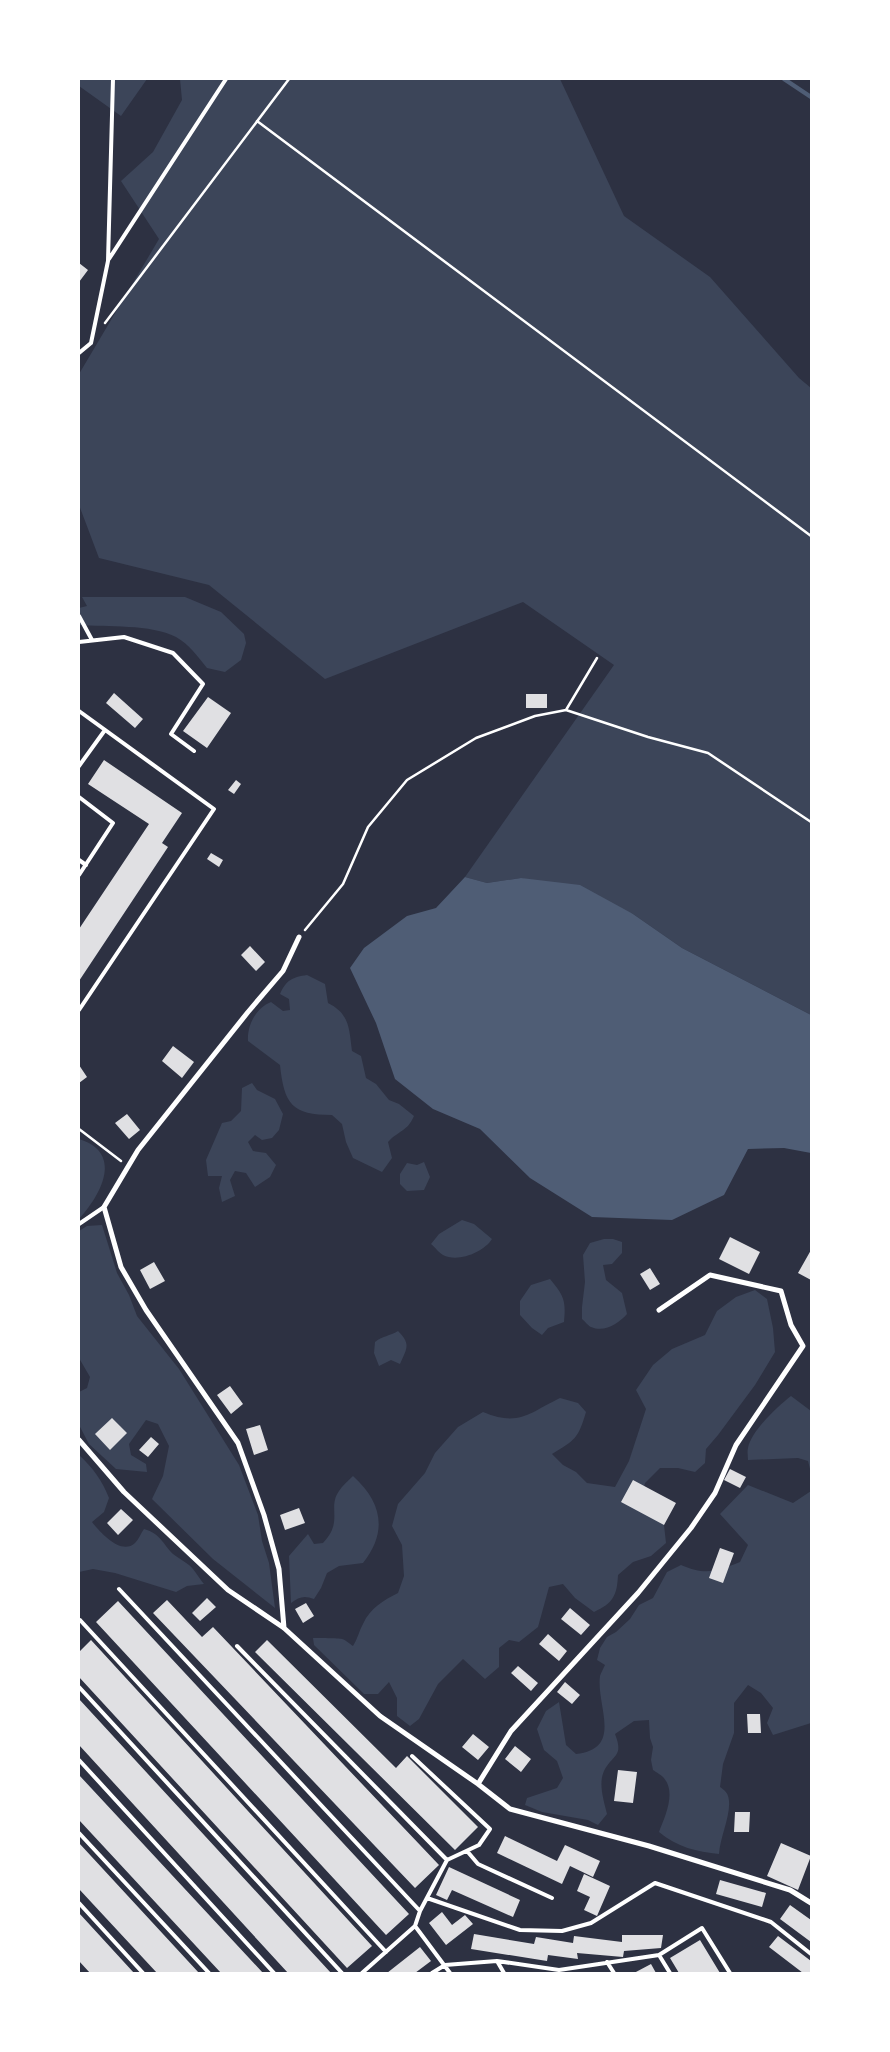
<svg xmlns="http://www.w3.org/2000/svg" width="890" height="2052" viewBox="0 0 890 2052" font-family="Mulish,sans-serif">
<rect width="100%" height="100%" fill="#2d3142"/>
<path fill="#3c4559" d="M79 79H147L121 116 79 86Z
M180 79H560L624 216 710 277 799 378 811 388V1015L682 948 633 914 521 878 487 883 465 877 614 665 523 602 325 679 209 585 99 558 79 505V374L159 239 121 181 153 152 182 100Z
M82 597H185L221 612 244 634 246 643 241 660 225 672 207 668C198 657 189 644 176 637 151 624 107 627 79 625V608L87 606Z
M307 975 325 984 328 1003C350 1014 349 1029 352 1051L361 1056 366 1078 376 1084 389 1100 399 1104 414 1116C407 1132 399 1130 388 1142L392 1158 382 1172 353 1158 346 1142 342 1124 332 1115C292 1115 284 1104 280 1065L248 1041C247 1025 256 1008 271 1002L283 1011 290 1010 289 999 280 994C286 980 293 977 307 975Z
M252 1083 257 1090 275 1099 283 1114 279 1130 272 1138 262 1140 255 1135 248 1142 253 1151 266 1153 276 1165 270 1177 255 1187 246 1173 235 1171 230 1180 235 1196 222 1202 219 1188 222 1176H208L206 1160 222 1123 231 1121 241 1111 242 1088Z
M79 1139C124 1153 101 1195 79 1219Z
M424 1162 430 1177 424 1190 407 1191 400 1184V1174L407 1163 417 1165Z
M462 1220 474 1224 492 1239C484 1252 458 1263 443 1255 439 1253 435 1247 431 1244L439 1234Z
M102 1225 117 1273 129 1295 137 1316 179 1369 239 1465 258 1515 262 1541 269 1563 275 1608 213 1559 152 1499 163 1476 169 1446 158 1424 146 1420 129 1444 131 1455 146 1464 147 1472 116 1469 89 1444 79 1425V1392L87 1388 90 1377 79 1358V1231L87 1226Z
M604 1239H613L622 1242V1253L612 1264 603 1265 606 1280 622 1293 627 1314C619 1323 605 1333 591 1327 588 1326 585 1321 582 1319V1307L585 1282 583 1255 590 1243Z
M550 1279C564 1296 566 1300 564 1322L548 1328 542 1335 532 1328 520 1315V1301L531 1285Z
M755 1290 767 1299 773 1328 775 1352 755 1385 718 1435 706 1449 705 1463 695 1472 678 1468H660L645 1483 641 1501 664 1525 666 1543 651 1556 633 1562 618 1575C617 1596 613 1603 594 1612L575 1598 563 1584 549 1587 538 1627 519 1642 509 1640 499 1648V1667L485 1679 463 1659 438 1684 419 1719 410 1726 397 1716V1698L389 1682 378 1694H364L314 1645 313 1638C319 1638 338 1638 342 1639 346 1640 350 1644 353 1646 358 1638 359 1631 363 1624 370 1608 384 1600 398 1593L404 1576 402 1545 392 1526 398 1504 425 1473 435 1453 458 1427 483 1412C519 1427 529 1413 560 1398L578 1403 586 1412C578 1439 575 1440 552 1454L563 1465 576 1472 587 1483 615 1487 629 1461 646 1409 636 1390 653 1365 672 1349 705 1335 717 1311 736 1297Z
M398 1331C411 1344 407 1348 400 1364L391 1360 379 1366 374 1353 375 1342C382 1336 390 1336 398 1331Z
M791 1396 811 1411V1473L808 1461 798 1458 748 1460C748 1456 747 1452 748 1448 751 1431 778 1406 791 1396Z
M79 1455C93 1468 102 1480 109 1498L104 1512 92 1522C100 1532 121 1556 135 1543 139 1539 141 1533 144 1529 161 1534 162 1543 173 1554 178 1558 184 1561 189 1565 195 1570 199 1578 204 1584L187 1586 176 1592 115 1573 93 1569 79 1572Z
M353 1476C382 1502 388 1532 363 1563L339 1566 327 1573 321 1588 314 1599C304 1595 299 1597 291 1603L289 1556 308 1534 314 1544 323 1543C344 1521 327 1508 339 1491 342 1486 348 1481 353 1476Z
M748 1485 793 1503 811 1491V1723L773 1735 767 1723 773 1708 761 1693 748 1685 734 1703V1733L723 1764 720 1787C723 1789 727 1792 728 1796 733 1811 720 1836 719 1854 697 1852 677 1847 659 1832 665 1816 677 1792 663 1777 661 1775 656 1772 653 1770L651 1760 653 1747 650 1738 649 1720 634 1721 615 1734C624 1757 613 1754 604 1771 598 1784 604 1801 607 1814L598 1825 588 1820 542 1812 525 1805 527 1798 557 1788 563 1778 557 1761 544 1750 537 1729 546 1711 559 1702 566 1745 576 1754C624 1749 596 1706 600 1676 601 1673 603 1669 605 1665L597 1660 600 1648 607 1637 616 1632 630 1619 639 1605 653 1598 667 1572 681 1565C706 1576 717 1571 740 1562L748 1545 720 1514Z"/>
<path fill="#4f5d75" d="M465 877 487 883 521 878 580 885 633 914 682 948 811 1015V1153L784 1148 748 1149 724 1195 672 1220 592 1217 530 1178 480 1129 433 1109 395 1079 376 1023 350 968 364 948 407 916 436 908Z"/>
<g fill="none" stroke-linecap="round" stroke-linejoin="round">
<path stroke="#4f5d75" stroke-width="4.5" d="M784 79 811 97"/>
</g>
<path fill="#e0e0e3" d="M79 263 88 270 79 282Z
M114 693 143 719 135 728 106 703Z
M526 694H547V708H526Z
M208 697 231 713 207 748 183 731Z
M104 760 182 813 162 843 168 847 79 981V929L149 824 88 784Z
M236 780 241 784 234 794 228 790Z
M211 853 223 860 219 867 207 859Z
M250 946 265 962 256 971 241 955Z
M173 1046 194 1062 182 1078 162 1061Z
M79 1065 87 1077 79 1083Z
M127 1114 140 1130 129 1139 115 1123Z
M730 1237 760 1252 749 1274 719 1259Z
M811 1250V1280L798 1273Z
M154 1262 165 1281 150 1289 140 1270Z
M650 1268 660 1284 650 1290 640 1274Z
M230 1386 243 1404 231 1414 217 1395Z
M112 1418 127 1433 110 1450 95 1434Z
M260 1425 268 1450 254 1455 246 1429Z
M151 1437 159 1444 148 1457 139 1450Z
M730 1469 746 1477 740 1488 724 1480Z
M633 1480 676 1503 664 1525 621 1502Z
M299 1508 305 1523 285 1530 280 1515Z
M121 1509 133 1520 118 1535 107 1523Z
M720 1548 734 1553 723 1583 709 1578Z
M207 1598 216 1607 200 1621 192 1613Z
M167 1600 202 1637 213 1627 439 1865 415 1888 153 1613Z
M118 1601 409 1914 386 1935 96 1622Z
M306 1603 314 1616 303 1623 295 1609Z
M570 1608 590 1625 581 1635 561 1619Z
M548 1634 567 1651 559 1661 539 1644Z
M91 1640 372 1946 347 1968 79 1677V1652Z
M267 1640 396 1768 407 1756 478 1827 455 1850 255 1652Z
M518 1666 538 1683 531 1691 511 1673Z
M565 1682 580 1695 572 1704 557 1692Z
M79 1699 331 1973H288L79 1745Z
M747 1714H760L761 1733H748Z
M473 1734 489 1747 478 1760 462 1747Z
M515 1746 531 1759 521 1772 505 1759Z
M618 1770 637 1772 633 1803 614 1801Z
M79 1775 263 1973H221L79 1820Z
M735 1812H750L749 1832H734Z
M505 1836 557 1861 565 1845 600 1861 593 1877 570 1866 562 1884 497 1853Z
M79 1843 199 1973H157L79 1889Z
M781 1843 811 1856 798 1890 767 1876Z
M449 1867 520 1900 513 1917 452 1890 447 1900 436 1895Z
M584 1874 610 1886 597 1916 584 1910 590 1897 577 1891Z
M720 1880 766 1893 762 1907 716 1894Z
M790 1905 811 1920V1942L780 1919Z
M442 1912 452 1925 465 1915 473 1924 446 1945 429 1923Z
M79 1913 134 1973H90L79 1961Z
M474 1934 534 1944 536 1937 573 1943 574 1936 622 1942V1935H663L661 1948 624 1951 623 1957 577 1953 578 1959 548 1955 547 1961 471 1949Z
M778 1936 811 1961V1973H803L769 1947Z
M700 1940 720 1973H679L670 1958Z
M420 1947 431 1961 415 1973H387Z
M651 1964 656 1973H634Z"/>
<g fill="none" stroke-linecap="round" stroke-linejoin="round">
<path stroke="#fff" stroke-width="2.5" d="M257 121 811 536
M105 323 289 79
M566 710 648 737 708 753 811 822
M305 930 343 884 368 827 407 780 476 738 535 716 566 710 597 658
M79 1129 121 1161"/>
<path stroke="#fff" stroke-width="4" d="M109 259 226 79
M79 353 91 343 108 261 113 79
M79 616 92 640
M79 642 124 637 173 653 203 684 171 734 194 751
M79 711 214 809 79 1010
M79 766 105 730
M79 797 113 823 79 875
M79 860 86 865
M79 1224 104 1207
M119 1589 420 1911
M79 1621 80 1620 386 1952
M237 1646 447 1860
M79 1687 342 1973
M79 1760 274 1973
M79 1833 209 1973
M467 1851 478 1864 552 1898
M427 1898 520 1930 562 1931 591 1923 655 1883 771 1922 811 1954
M79 1903 143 1973
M415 1926 450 1973
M659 1955 670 1973
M497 1961 504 1973
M607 1962 614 1973
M362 1973 415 1926 420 1911 447 1860 479 1845 490 1829 412 1756
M432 1973 445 1965 497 1961 559 1970 659 1955 702 1928 730 1973"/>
<path stroke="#fff" stroke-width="5" d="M79 1440 124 1492 228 1590 284 1628 380 1716 478 1784 510 1809 649 1846 790 1890 811 1903
M284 1628 279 1569 264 1515 238 1443 146 1310 121 1267 104 1207 138 1150 248 1012 283 971 299 937
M478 1784 511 1731 638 1593 691 1528 715 1493 736 1445 803 1346 791 1325 781 1291 710 1275 659 1310"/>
</g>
<rect width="890" height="2052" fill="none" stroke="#ffffff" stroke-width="160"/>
</svg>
